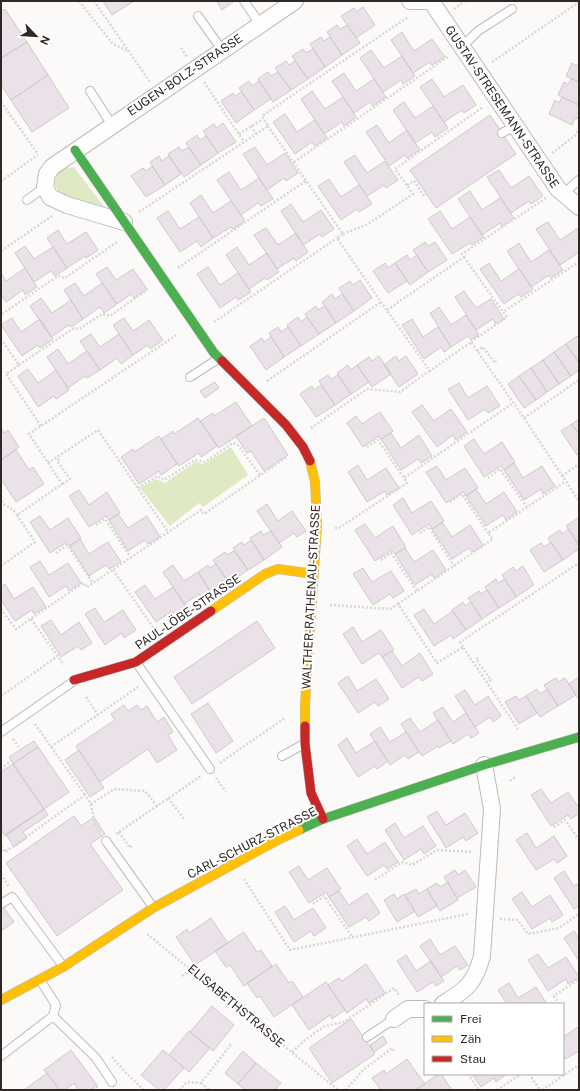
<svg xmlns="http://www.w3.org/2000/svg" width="580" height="1091" viewBox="0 0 580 1091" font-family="'Public Sans',sans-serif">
<rect width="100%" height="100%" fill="#fcfaf8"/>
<path fill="#dfeac4" d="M74 167 105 208 61 195 54 184C58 171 60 168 74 167Z
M231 447 248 475 203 507 199 503 170 526 140 488 156 479 165 483 195 462 204 464Z"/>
<path fill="#eae2e8" stroke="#cdcacb" d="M103 1H134L112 15Z
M219 1H233V2L222 10 217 2Z
M363 7 375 25 356 38 341 16 354 8 356 12Z
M5 9 27 42 1 58V11Z
M337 25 340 29 347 25 360 43 342 55 327 32Z
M402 32 414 51 432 39 445 57 432 65 430 62 413 73 391 40Z
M321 37 324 41 330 37 342 55 325 67 310 44Z
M27 42 48 75 11 100 1 85V58Z
M303 49 306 53 313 49 325 67 308 79 292 56Z
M371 50 384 68 402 56 415 76 403 84 401 80 383 92 360 58Z
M286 61 289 65 295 61 308 79 291 90 275 68Z
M579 62V82L566 76 572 63 577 66Z
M268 72 271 76 278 72 291 90 273 102 258 79Z
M344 73 356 91 374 79 386 97 373 106 370 102 354 113 332 81Z
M48 75 69 108 32 132 11 100Z
M432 79 444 97 463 85 476 105 464 113 462 110 444 122 420 87Z
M571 79 579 82V105L558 95 564 82 568 84Z
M249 81 252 86 259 81 271 99 254 110 239 88Z
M312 91 325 109 343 97 356 117 344 126 342 122 324 134 301 99Z
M242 92 254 110 236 123 221 101 233 93 235 96Z
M562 97 579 105V116L577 119 575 118 572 125 549 114 555 100 559 103Z
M404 102 415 118 433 106 448 128 435 137 432 132 415 143 393 110Z
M285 114 297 132 315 120 327 138 315 146 312 142 295 154 273 122Z
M490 115 516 154 436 208 410 170Z
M223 123 236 142 218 153 203 131 214 124 216 128Z
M377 125 389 143 407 130 420 150 407 158 405 155 389 166 366 132Z
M197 135 200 140 206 136 218 153 201 165 186 143Z
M179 147 182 151 189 147 201 165 184 177 168 154Z
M255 147 267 165 285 153 298 173 286 181 284 178 267 190 243 154Z
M355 155 367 173 385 161 398 180 386 188 384 185 367 196 344 162Z
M159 156 162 161 169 156 181 174 165 185 150 162Z
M152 166 165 185 146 197 131 176 143 168 146 171Z
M499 170 511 188 529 176 543 196 531 204 529 201 511 213 487 177Z
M229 172 241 190 259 178 273 199 261 206 258 203 241 215 217 180Z
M329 179 341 197 359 185 372 204 359 212 357 209 341 220 318 186Z
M470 191 482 210 500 198 514 218 502 226 500 223 482 235 458 199Z
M201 195 213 213 231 201 245 221 233 229 231 227 213 238 190 203Z
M291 204 303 222 321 210 334 229 322 237 320 234 303 245 281 211Z
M168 211 180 229 199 217 213 238 201 247 197 241 180 252 157 218Z
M440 211 452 229 470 217 484 237 472 245 470 243 452 254 428 219Z
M548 222 560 240 578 228 579 255 578 253 560 265 536 229Z
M266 228 278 245 296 233 308 252 296 261 294 258 277 269 254 235Z
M58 230 67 244 86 232 98 250 86 258 85 256 67 268 47 238Z
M425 242 428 246 435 242 447 260 428 272 413 250Z
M519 243 531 262 549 250 563 270 551 278 549 275 531 287 507 251Z
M25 246 34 259 53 247 67 268 55 276 51 271 34 282 15 253Z
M237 247 249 265 267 253 279 272 267 280 265 278 249 289 226 255Z
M407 255 410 260 417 255 428 272 410 285 395 263Z
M385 263 388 268 395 263 407 281 388 293 373 271Z
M489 263 501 281 519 269 533 289 521 297 518 294 504 304 480 269Z
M107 267 116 280 133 269 147 289 134 298 131 294 117 304 96 274Z
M208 267 220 285 238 273 251 292 238 300 236 297 220 308 197 274Z
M25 268 37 287 25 295 23 290 6 302 1 295V273L6 281Z
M360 280 372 298 354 311 339 288 350 281 353 285Z
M75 283 84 296 102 283 117 304 104 313 100 307 83 319 64 290Z
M464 291 476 308 491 299 504 319 496 324 493 319 476 330 455 297Z
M332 294 335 299 342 294 354 311 336 323 322 302Z
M41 298 52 313 71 300 83 319 71 327 69 325 51 337 30 306Z
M316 306 318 310 325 306 336 323 319 334 305 314Z
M439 307 451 325 466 315 479 335 471 340 468 336 451 347 430 313Z
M298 317 301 322 307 317 319 334 301 346 287 325Z
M12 318 21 332 40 319 53 339 40 348 38 345 22 356 1 325Z
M124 318 133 331 149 320 163 340 150 349 148 345 133 355 113 325Z
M412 319 423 337 438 327 451 347 444 352 441 347 424 359 402 325Z
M278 327 281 332 288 327 301 346 284 357 269 333Z
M91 334 100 347 119 334 133 355 121 364 117 358 100 370 80 341Z
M577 336 579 338V363L566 344Z
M271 337 284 357 266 370 250 346 262 338 264 342Z
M566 344 579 363V370L571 376 554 352Z
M58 349 68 364 87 351 100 370 87 378 85 376 68 388 47 357Z
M554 352 571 376 559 384 543 360Z
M379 356 391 374 372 387 357 365 369 357 372 361Z
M396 356 399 361 406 356 418 374 399 387 384 365Z
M543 360 559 384 547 392 531 368Z
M348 365 351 370 357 365 369 382 351 394 337 373Z
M531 368 547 392 536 400 519 376Z
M28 369 38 383 56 370 69 390 56 399 54 396 38 407 18 376Z
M328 375 331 379 338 375 351 394 335 405 319 381Z
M519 376 536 400 524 408 508 384Z
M215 382 219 388 205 398 200 391Z
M459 383 468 398 487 386 500 406 488 413 485 409 468 420 448 389Z
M321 385 335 405 316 417 300 394 312 386 314 390Z
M236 402 252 426 219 448 200 421 213 413 214 416Z
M422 405 434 421 451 409 467 432 456 440 453 435 437 447 412 412Z
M380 412 393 431 381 439 379 436 363 447 347 423 356 416 362 424Z
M198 418 217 446 201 457 199 453 179 466 161 439 173 431 174 434Z
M264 418 288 455 264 471 251 451 247 453 236 436Z
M579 419V434L572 424Z
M572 424 579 434V453L577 455 561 431Z
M1 428 4 433 8 430 19 447 1 460Z
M391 433 401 448 419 435 432 456 421 463 418 459 401 470 381 439Z
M159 436 177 464 161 475 159 471 139 484 121 457 133 449 134 452Z
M474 439 484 454 502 442 515 462 504 470 501 466 484 477 464 446Z
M16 450 29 470 33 467 44 484 16 502 3 482 1 483V460Z
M514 463 523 478 542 466 555 486 543 494 541 489 524 500 504 470Z
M358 465 367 480 386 468 399 488 387 495 385 491 367 502 348 472Z
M437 466 446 480 465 468 478 488 466 496 463 492 446 503 426 472Z
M476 489 486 504 504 492 517 512 506 520 503 515 486 526 466 496Z
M79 490 89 505 107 492 120 513 109 520 106 516 89 527 69 496Z
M403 498 412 513 431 501 444 521 432 529 429 524 412 535 393 505Z
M267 504 278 521 292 511 306 531 297 537 294 533 279 543 257 511Z
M118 514 128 528 147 516 160 537 148 544 145 540 128 551 109 520Z
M40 516 50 530 68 518 81 538 70 546 67 542 50 553 30 522Z
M578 518 579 520V545L566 526Z
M442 522 452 537 470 525 483 545 472 552 469 548 452 559 432 529Z
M365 524 375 538 393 526 406 547 395 554 392 550 375 561 355 530Z
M569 529 579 545V549L563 560 548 538 560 530 562 534Z
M261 531 263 535 271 531 282 547 264 560 250 538Z
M80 539 89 554 108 542 121 562 109 569 106 565 89 576 70 546Z
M251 540 264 560 248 570 233 548 242 542 244 545Z
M551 542 563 560 544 572 530 550 541 543 544 547Z
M405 548 414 562 433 550 446 570 434 578 432 574 415 585 395 554Z
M234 551 248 570 229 583 213 560 225 552 227 555Z
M40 561 49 575 68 563 81 583 69 591 66 586 49 597 30 567Z
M216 564 229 583 212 594 198 572 208 565 210 568Z
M173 565 184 581 198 572 211 592 202 598 199 594 184 604 163 572Z
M523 566 534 585 516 597 502 575 513 567 516 571Z
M363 568 372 582 391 571 404 591 393 598 390 594 373 605 353 574Z
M496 579 498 583 505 579 516 597 499 608 485 587Z
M5 584 14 599 33 587 46 607 34 614 32 610 15 621 1 600V587Z
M145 585 155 599 173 587 187 607 175 615 172 611 156 622 135 592Z
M487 590 499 608 482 619 468 598 479 591 481 594Z
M463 602 465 606 471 602 482 619 466 630 452 610Z
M95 608 104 622 123 610 136 630 124 638 122 633 105 645 85 614Z
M424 609 434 624 453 611 466 630 453 639 451 635 434 646 414 615Z
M51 620 61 635 79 622 92 643 81 650 78 646 61 657 41 626Z
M257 621 275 648 192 704 174 677Z
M353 627 362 642 381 630 394 650 382 657 379 653 362 664 343 634Z
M392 651 402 666 420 653 433 674 422 681 419 677 402 688 382 657Z
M348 676 357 691 376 679 389 699 378 706 375 702 358 713 338 683Z
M579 677V700L569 684Z
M556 678 558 682 565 678 576 695 558 706 544 685Z
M537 689 540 694 547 689 558 706 540 717 526 696Z
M465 690 475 705 488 696 501 716 493 722 490 717 475 727 455 696Z
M516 696 519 700 526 696 537 713 519 724 505 702Z
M208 703 233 741 216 753 191 714Z
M124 705 128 711 137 705 141 710 147 706 157 722 164 717 173 732 168 735 177 750 157 763 148 749 100 782 76 746 115 720 111 714Z
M443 707 453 722 466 713 479 733 471 738 468 734 453 744 433 713Z
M410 718 420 732 438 720 451 741 439 748 438 746 422 756 401 724Z
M380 727 390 742 406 732 419 752 408 759 405 755 390 765 370 734Z
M347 738 356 753 375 741 388 761 377 769 375 766 358 777 338 745Z
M34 741 38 747 13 764 9 757Z
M38 747 69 792 44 809 13 764Z
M79 750 104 788 90 797 65 760Z
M13 764 44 809 5 836 1 829V772Z
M541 789 551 803 568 792 579 808V813L571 819 568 815 551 826 531 795Z
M44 809 48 815 23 832 27 838 14 847 6 834Z
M437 811 446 825 465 813 478 833 466 841 463 837 446 848 427 817Z
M74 816 81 826 94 817 105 834 90 844 123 890 57 936 6 863Z
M395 823 404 838 423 826 436 846 424 854 421 849 404 860 385 830Z
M527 833 536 848 554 836 567 856 557 863 554 859 536 870 516 840Z
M357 839 367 854 385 842 398 862 387 869 384 865 367 876 347 846Z
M299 866 308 880 327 868 341 889 329 897 326 892 309 903 289 872Z
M455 870 458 875 465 870 476 887 457 898 444 877Z
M564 871 574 886 579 883V906L574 909 554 878Z
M448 882 458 900 440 911 427 889 437 883 440 887Z
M416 889 419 894 427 889 437 906 418 917 405 895Z
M339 891 349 905 367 893 380 913 369 921 366 917 349 927 329 897Z
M522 892 532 907 550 895 563 915 552 922 550 918 532 929 512 899Z
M394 894 397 899 404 894 415 911 397 922 384 900Z
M1 904 14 922 1 931Z
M285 906 294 920 313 908 326 928 314 936 311 931 294 942 275 912Z
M211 918 228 943 195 965 176 937 187 929 189 933Z
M574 931 579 939V961L564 938Z
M244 932 257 952 261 950 272 966 244 986 230 965 226 967 215 951Z
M430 939 440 955 455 946 468 965 460 970 457 966 441 977 420 946Z
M538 954 548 968 566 957 579 977 568 984 566 979 548 991 528 960Z
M406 955 416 971 431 961 444 981 436 986 433 982 417 992 397 961Z
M276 964 289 983 292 981 303 997 274 1017 260 996 257 998 247 983Z
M366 964 385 993 369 1003 366 999 347 1013 328 985 339 978 342 981Z
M326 982 345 1010 332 1019 330 1015 309 1030 292 1005Z
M509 983 518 998 536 987 547 1004H507L498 990Z
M212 1006 234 1025 213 1051 190 1032Z
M351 1019 375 1054 332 1083 309 1048Z
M578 1027 579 1029V1051L565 1059 563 1056V1037Z
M189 1031 210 1048 189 1072 169 1055Z
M383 1036 387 1043 374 1052 370 1045Z
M71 1050 97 1085 91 1090H78L74 1083 65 1090H60L44 1070Z
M163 1050 184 1068 164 1090H159L141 1075Z
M243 1051 256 1063 238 1084 225 1073Z
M407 1059 425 1084 416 1090H381L372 1078 384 1070 386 1074Z
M256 1063 281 1083 275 1090H245L238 1084Z
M47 1073 60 1090H24Z
M438 1074H441L452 1090H416Z
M472 1074H507L496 1082 494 1078 481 1087Z"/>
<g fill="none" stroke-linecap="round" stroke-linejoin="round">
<g stroke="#bebab7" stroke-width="10">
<path id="lane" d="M244 1 260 24
M198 16 222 50
M462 47 478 31 512 9
M90 91 112 125
M502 133 515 126
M563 194 579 180
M27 200 45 187
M190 377 218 359
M136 662 210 769
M1 732 74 681
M282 756 304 744
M106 841 153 907
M1 904 12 897 63 966
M40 980 56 1005 53 1016 96 1058 112 1082
M367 1037 394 1019
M1 1056 53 1016"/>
</g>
<g stroke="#bebab7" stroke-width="18">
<path id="street" d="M410 1H431
M431 1 558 189 579 207
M124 222 67 205 50 197 45 187 47 174 52 167 295 1
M443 1004C466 990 475 983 482 956L492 809 484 765
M394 1019 408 1009H425"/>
</g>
<g stroke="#bebab7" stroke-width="10">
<path id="fast" d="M75 150 214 353 222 361
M299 830 323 819 484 765 579 737"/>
</g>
<g stroke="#bebab7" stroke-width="10">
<path id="slow" d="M211 611 265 574 278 569 314 574
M305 726V704L317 526 315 482 310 461
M1 1000 63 967 153 908 274 842 299 830"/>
</g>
<g stroke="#bebab7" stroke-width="10">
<path id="jam" d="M222 361 286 425 303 447 310 461
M74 680 136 662 211 611
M305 726V744L311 793 323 819"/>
</g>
<path stroke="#d8d7d6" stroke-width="2.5" stroke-dasharray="2 2" stroke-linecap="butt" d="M79 1 113 44 128 51
M94 1 150 82
M454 9 465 1
M181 48 187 57
M492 62 579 2
M204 82 244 142
M1 102 38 154
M251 126 256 134
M268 126 343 234 337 238 381 302 430 371 471 342 524 418 579 501
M239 134 263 119
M552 153 576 135 579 128
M294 162 449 56
M1 181 38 155
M407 185 414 181 424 196 426 194
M139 212 268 126 262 116 408 17
M343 234 368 224 413 194 395 169 483 107
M1 251 52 216
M464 257 503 312
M178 268 307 180
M387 310 464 257 462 254 546 198
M2 314 58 276 65 278 117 242
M214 322 337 238
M1 339 19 365 6 374 41 426
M471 342 507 317 503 312 579 262
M477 351 483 347 495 363 496 361
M19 365 74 328 79 329 102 314 110 316 148 289
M267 381 381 302
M524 418 579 380
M311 428 367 389 400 392 429 371
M367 447 378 440 404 478
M59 459 57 461 70 479 62 484
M48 463 98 430 168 532
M562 476 579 464
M488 478 500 469 527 507
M138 488 157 476 164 480 195 460 205 462 233 443 238 445 260 475
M1 501C6 507 12 507 17 515
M450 502 462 494 488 533
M96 525 105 519 131 558
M335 528H339L407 483 404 478 513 403
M420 533 429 527 454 566
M56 553 67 545 93 583
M381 560 391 553 417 591
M1 566 35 542 17 515 62 484 29 434 178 334
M113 570 153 627
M398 604 493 539 488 533 565 482
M330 605 390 609 398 604 437 663 463 647 518 729
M1 609 16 629 83 583 87 587 93 583 201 510 204 514 287 457
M31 619 64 665
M463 647 460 642 579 563
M478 658 476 659 491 680 487 682
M1 696 58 656
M86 697 98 715
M35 724 85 795
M13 739 21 750
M51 747 138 687
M220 763 285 718
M1 769 11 761
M216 778 226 792
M510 781 516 776
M168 798 185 820
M91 804 95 824 100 832
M554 827 565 820 579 840
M119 832 130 848 132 846
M116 834 201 776
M1 846 5 852 85 795 91 804 114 789 145 791 157 806
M1 874 9 887
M244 879 290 950 468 914
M375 880 402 862 412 865 437 850 473 852
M313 904 324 896 353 938
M500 919 518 920 528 934 559 928 579 914
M147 934 338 1090
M182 976 191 969
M557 1001 554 996 579 979
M292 1052 306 1039 325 1026 344 1022 394 988 399 995
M112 1057 124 1071 144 1090
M468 1074 479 1090
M529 1074 540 1090
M201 1083 210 1090
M93 1090 99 1085
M179 1090 187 1082 201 1083 232 1043
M346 1090 363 1070 392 1048 395 1052
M497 1090 521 1074
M542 1090 579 1065"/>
<use href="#lane" stroke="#fffefe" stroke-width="8"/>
<use href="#street" stroke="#fffefe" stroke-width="16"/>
<use href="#fast" stroke="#4caf50" stroke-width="9"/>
<use href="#slow" stroke="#ffc107" stroke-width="9"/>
<use href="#jam" stroke="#c62828" stroke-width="9"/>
</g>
<g text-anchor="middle" stroke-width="4" stroke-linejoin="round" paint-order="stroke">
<g font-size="12" fill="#2f2824" stroke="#fff">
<text transform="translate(185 75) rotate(-34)" y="4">EUGEN-BOLZ-STRASSE</text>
<text transform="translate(502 107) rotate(56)" y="4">GUSTAV-STRESEMANN-STRASSE</text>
<text transform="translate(311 597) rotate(-87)" y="4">WALTHER-RATHENAU-STRASSE</text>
<text transform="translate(188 612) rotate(-34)" y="4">PAUL-LÖBE-STRASSE</text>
<text transform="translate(252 843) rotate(-27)" y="4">CARL-SCHURZ-STRASSE</text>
<text transform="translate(236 1006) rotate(40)" y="4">ELISABETHSTRASSE</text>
</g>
</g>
<rect width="580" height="1091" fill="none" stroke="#2f2824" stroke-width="4"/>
<rect x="424" y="1003" width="140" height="72" fill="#ffffff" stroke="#aca9a7"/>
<rect x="432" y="1016" width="20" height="6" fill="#4caf50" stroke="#aca9a7"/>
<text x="460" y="1023" font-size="12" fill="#2f2824">Frei</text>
<rect x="432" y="1036" width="20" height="6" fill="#ffc107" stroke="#aca9a7"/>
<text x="460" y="1043" font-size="12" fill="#2f2824">Zäh</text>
<rect x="432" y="1056" width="20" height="6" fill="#c62828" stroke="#aca9a7"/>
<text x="460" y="1063" font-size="12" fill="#2f2824">Stau</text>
<g transform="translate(36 36) rotate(115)" stroke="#ffffff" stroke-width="3" paint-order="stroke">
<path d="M0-3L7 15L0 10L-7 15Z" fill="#2f2824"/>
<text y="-6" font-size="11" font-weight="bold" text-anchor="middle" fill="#2f2824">N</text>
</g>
</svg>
